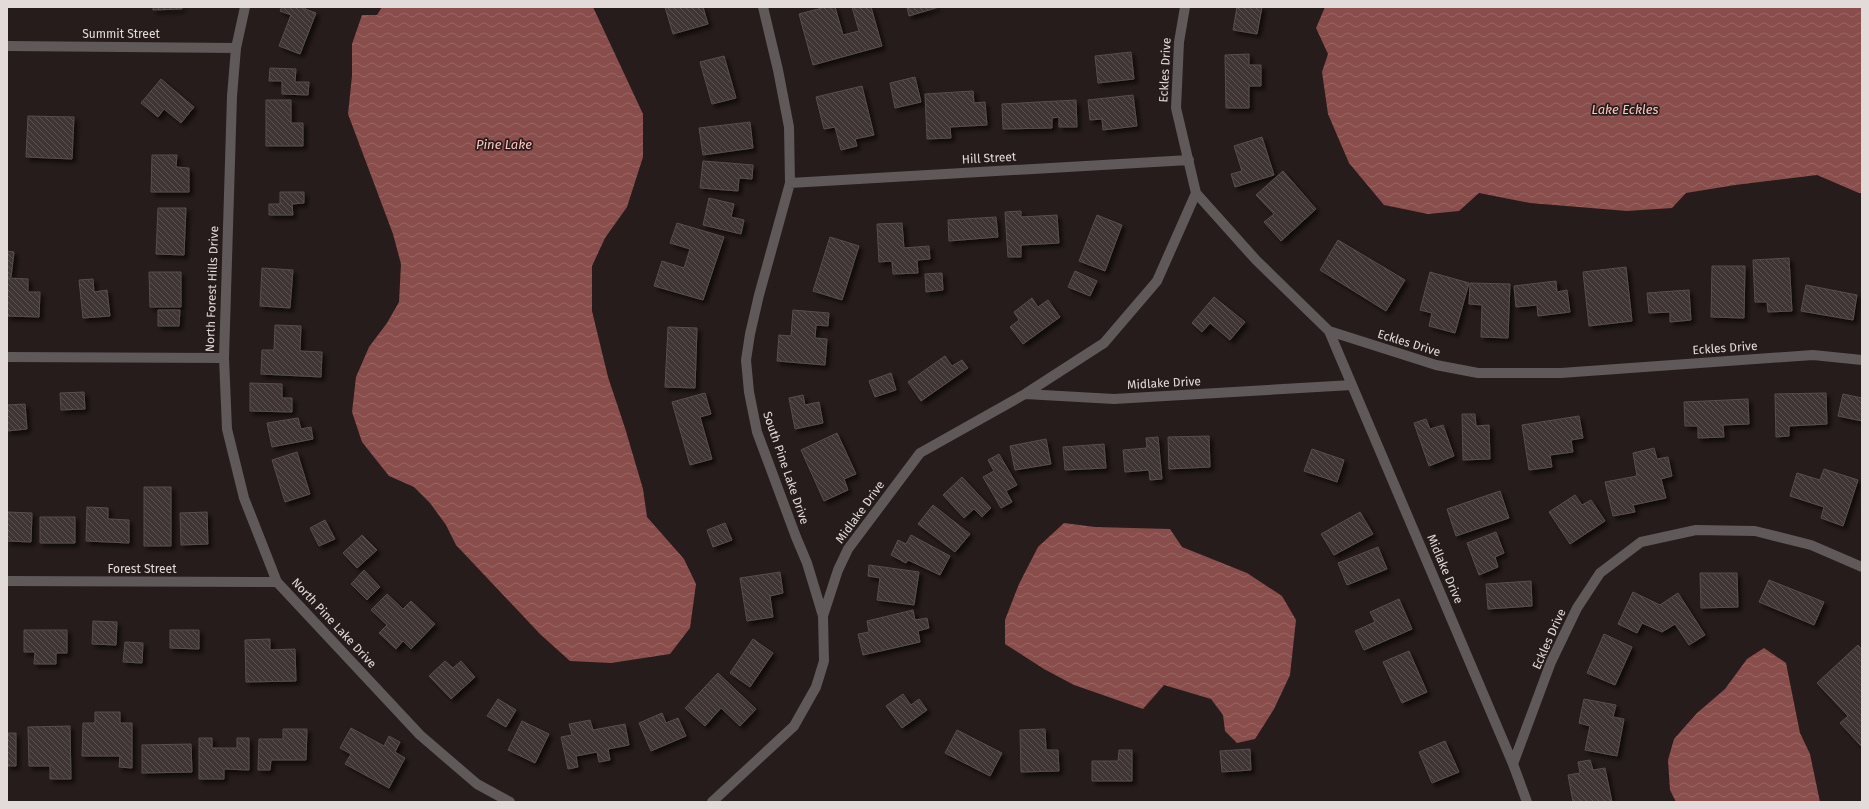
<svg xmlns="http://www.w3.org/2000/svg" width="1869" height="809" viewBox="0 0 1869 809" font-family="'Fira Sans',sans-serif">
<defs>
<pattern id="water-waves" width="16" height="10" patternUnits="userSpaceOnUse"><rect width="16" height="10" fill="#894d4b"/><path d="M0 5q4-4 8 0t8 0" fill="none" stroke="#996664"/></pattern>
<pattern id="building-back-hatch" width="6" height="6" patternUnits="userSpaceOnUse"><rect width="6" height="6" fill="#403434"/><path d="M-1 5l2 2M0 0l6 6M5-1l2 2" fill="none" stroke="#5b5151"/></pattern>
<filter id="shadow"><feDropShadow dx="3.5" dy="3.5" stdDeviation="2" flood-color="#0009"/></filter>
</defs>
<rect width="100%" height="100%" fill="#261c1b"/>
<path fill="url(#water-waves)" d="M382 7H593L643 114V157L627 207 605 238 592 266V311L608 377 625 428 643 489 647 517 684 559 696 584 690 628 670 654 611 663 570 661 540 634 456 545 446 525 430 503 414 487 389 476 362 442 352 412 356 377 369 347 387 323 399 302 401 264 393 234 348 114 352 76V44L362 15H377Z
M1325 7H1862V193H1859L1817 175 1735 185 1686 193 1672 208 1627 211 1530 203 1479 193 1459 211 1428 214 1384 205 1349 163 1328 114 1322 72 1328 54 1316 28Z
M1064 523 1095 527 1170 529 1182 547 1247 573 1282 596 1296 620 1290 675 1274 709 1255 739 1237 743 1225 731 1223 715 1211 699 1164 685 1143 709 1074 685 1044 669 1005 644V620L1019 584 1038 547Z
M1764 648 1786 663 1800 733 1810 754 1820 802H1676L1670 790 1668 760 1674 739 1697 713 1725 689 1747 659Z"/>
<path fill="url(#building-back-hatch)" stroke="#594d4c" filter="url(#shadow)" d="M153 7H182V9L153 10Z
M282 7H306L305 9 316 13 300 54 279 46 291 15 280 11Z
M665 7H703L708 24 673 34Z
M826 7H835L843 35 859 31 852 7H871L882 46 813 65 799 14Z
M907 7H939L909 16Z
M1237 7H1262L1257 34 1233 30Z
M1131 52 1134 79 1098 83 1095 56Z
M1249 54V65H1261V86H1249V108H1226L1225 55Z
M724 56 736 98 712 104 700 62Z
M270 68 296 69 295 82H309L308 95 282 94V81H269Z
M915 77 921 102 895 108 890 83Z
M161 79 194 107 181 123 164 109 158 117 141 103Z
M862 86 874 135 855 139 857 146 841 150 835 127 824 129 816 97Z
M973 91 974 103 985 102 987 125 950 127 951 138 927 139 925 94Z
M1133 95 1137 126 1103 130 1102 119 1090 120 1088 100Z
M266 100H291V123H303V146H266Z
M1076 100 1077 127H1059V117L1052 118V128L1003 129 1002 104Z
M28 116 74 117 72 159 26 157Z
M750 122 753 148 703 155 699 128Z
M1262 137 1274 175 1235 187 1231 174 1242 171 1234 146Z
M152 155H177L176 167 189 168V192H151Z
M703 161 753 165 752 179 739 178 738 191 700 188Z
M1283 171 1316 209 1281 241 1264 222 1274 214 1256 195Z
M280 192H304V203L292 204 293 215H269V204H280Z
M709 198 734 204 731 217 744 220 741 234 703 225Z
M158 208H186L184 255 156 254Z
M1021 211V217L1057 215 1059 243 1021 245V257H1008L1005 212Z
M1097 215 1122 225 1105 271 1079 261Z
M996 217 998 237 949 241 948 220Z
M677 223 724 237 703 300 654 286 662 261 684 268 690 249 670 243Z
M902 223 904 248 929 246 930 259 917 260 918 273 893 274 892 261 879 262 877 224Z
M830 237 859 246 842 300 813 291Z
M1338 240 1405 280 1386 311 1320 270Z
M7 251 14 252 11 277H7Z
M1789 258 1792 311 1768 312 1767 302H1755L1753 260Z
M1712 266H1745L1744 318 1711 317Z
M1626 267 1632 321 1589 326 1583 272Z
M262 268 293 270 290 308 260 306Z
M1075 271 1097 281 1090 296 1068 287Z
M149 272H181V307H150Z
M1430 272 1469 283 1455 333 1429 326 1432 313 1420 310Z
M942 273 943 290 926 292 925 274Z
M7 278 28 279V292H40L39 317 7 316Z
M93 279 94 292 107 290 110 316 83 318 79 280Z
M1556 281 1557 292 1567 290 1570 312 1538 316 1537 305 1516 307 1514 286Z
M1470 283 1510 284 1508 338 1481 337 1482 305 1469 304Z
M1806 285 1857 295 1853 320 1801 311Z
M1689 290 1691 320 1670 322V312L1649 313 1647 293Z
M1214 297 1245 322 1230 340 1210 323 1202 332 1192 323Z
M1032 298 1038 307 1048 300 1060 317 1023 344 1010 327 1019 320 1014 312Z
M158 310H180L179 326H158Z
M793 310 829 313 828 326 816 325 815 338 827 339 825 365 777 361 779 335 791 336Z
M275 325 301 326 300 351 322 352 321 377 261 374 262 350H274Z
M668 327 697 328 695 388 665 387Z
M945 356 952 366 962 360 968 368 921 401 908 382Z
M891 373 896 390 875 397 869 381Z
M250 383 282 384V398H292V412L250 411Z
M84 392 85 409 61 410 60 393Z
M705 393 711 414 700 417 712 459 690 465 672 402Z
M1826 393 1827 424 1789 426V436L1776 437 1775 394Z
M1843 394 1862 398V421L1838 416Z
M803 395 805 405 819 402 823 423 795 429 789 398Z
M1748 399 1749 424 1723 425 1724 437 1698 438V426H1685L1684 402Z
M25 404 27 429 7 431V405Z
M1462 414H1475L1476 426 1489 425 1490 459 1463 460Z
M1579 416 1583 438 1571 440 1573 452 1550 455 1552 467 1529 470 1522 425Z
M298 418 301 429 311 427 313 439 272 447 267 423Z
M1426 419 1430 429 1443 425 1454 456 1429 466 1414 423Z
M837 433 856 474 844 479 848 490 824 501 801 450Z
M1209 436 1210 467 1169 469 1168 437Z
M1158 437 1162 479 1150 480 1149 470 1125 472 1123 450 1147 448 1146 438Z
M1046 439 1051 464 1015 470 1010 446Z
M1104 444 1106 468 1065 470 1063 447Z
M1654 448 1657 459 1668 457 1672 476 1661 479 1666 498 1633 505 1635 512 1613 516 1605 482 1637 476 1633 453Z
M1312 449 1344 460 1337 482 1304 471Z
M297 452 310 494 285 502 272 460Z
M999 454 1017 485 1006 491 1012 502 1001 508 983 477 994 471 988 460Z
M1824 469 1858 480 1843 526 1821 518 1824 507 1790 496 1797 473 1820 480Z
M962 477 991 508 982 517 974 509 964 518 943 495Z
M144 487H171V546H144Z
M1500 491 1509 518 1456 536 1447 509Z
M1575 495 1582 505 1591 500 1605 521 1570 544 1549 512Z
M933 505 970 534 955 552 918 524Z
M87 507 108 508V519L129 520V543L86 541Z
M7 512 32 513 31 542 7 541Z
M207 512 208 544 181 545 180 513Z
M1360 512 1373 534 1334 555 1321 534Z
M40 517H75V543H40Z
M325 520 335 539 319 546 310 528Z
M725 523 732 540 713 547 707 530Z
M1496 532 1504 553 1495 557 1498 567 1479 575 1467 543Z
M362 535 377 550 357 568 343 553Z
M911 535 950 556 940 575 908 560 906 563 891 555 898 540 906 544Z
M1378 547 1387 569 1347 585 1338 563Z
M869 565 919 572 914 605 877 600 880 578 868 576Z
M364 570 380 587 367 600 351 584Z
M780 572 783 593 770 596 773 617 747 621 740 578Z
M1700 573H1737L1738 607 1701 608Z
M1769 580 1824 602 1814 625 1759 602Z
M1531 581 1532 606 1488 609 1486 584Z
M1633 592 1660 605 1678 593 1705 635 1689 645 1675 624 1662 632 1642 623 1637 633 1618 624Z
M387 594 403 609 411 601 435 624 411 649 403 641 396 649 379 633 387 625 371 610Z
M1399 599 1412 629 1364 650 1355 631 1375 622 1370 612Z
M913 610 915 620 927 618 929 628 918 631 920 642 863 655 858 634 869 632 867 621Z
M93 621 117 622 116 645 92 644Z
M24 630H67V653H56V664H34L35 652H24Z
M170 630H199V649L170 648Z
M1604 634 1632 647 1615 685 1587 673Z
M270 639V650L295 649 296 681 246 682 245 640Z
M753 639 773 653 750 687 730 673Z
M125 642 143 643 142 663 123 662Z
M1858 645 1862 650V747L1840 723 1848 716 1817 683Z
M1409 651 1427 692 1402 703 1383 662Z
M445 661 453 668 461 661 475 677 451 699 429 676Z
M718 673 756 709 740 726 721 708 705 726 685 708Z
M903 694 911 705 919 699 927 710 902 728 886 706Z
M498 699 516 710 506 727 487 716Z
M1584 699 1616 705 1613 717 1624 719 1617 756 1585 750 1590 726 1579 723Z
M95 712H120V723H132V768L119 767 120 756H82L83 723H95Z
M662 713 666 723 678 718 686 736 651 751 639 723Z
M590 720 593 730 625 724 629 745 608 749 610 760 599 762 597 752 576 756 578 767 568 769 561 737 572 735 569 724Z
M522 721 549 734 535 763 508 750Z
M70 726 71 779H50V766H29L28 727Z
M351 728 384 746 389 736 400 742 395 752 405 758 389 788 345 764 351 754 340 748Z
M283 729H307L306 760H271L270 770H258L259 739H283Z
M1045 729 1046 750H1058L1059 771 1021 772 1020 730Z
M957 730 1002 753 990 776 945 753Z
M7 733H16V766H7Z
M199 738H212V748H237V738H249V770L224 769V779H199Z
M1445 741 1459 772 1432 783 1419 752Z
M191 744 192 772 142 773V745Z
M1250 749 1251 770 1222 772 1220 751Z
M1119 750H1132V781H1092V761H1118Z
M1590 760 1593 770 1605 768 1612 802H1573L1568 775 1580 773 1578 762Z"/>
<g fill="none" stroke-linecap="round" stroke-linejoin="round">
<path stroke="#5f5959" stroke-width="10" d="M245 7 236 48 232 96 224 358 227 429 244 498 277 582 420 735 477 784 510 802
M1185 7 1179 42 1176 108 1196 193 1256 260 1329 331 1436 365 1478 373H1561L1813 355 1862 360
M7 46 236 48
M790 183 1189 160
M1329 331 1513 764 1527 802
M7 357 224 358
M1025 394 1114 399 1352 385
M7 581 277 582
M823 616 838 570 848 549 920 453 1025 394 1104 343 1157 281 1196 193
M1513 764 1551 662 1577 608 1600 573 1641 542 1696 530 1755 531 1811 545 1862 567
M712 802 794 726 816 687 824 661 823 616 807 563 796 537 757 432 749 392 746 360 750 334 759 295 790 183 789 127 778 70 763 7"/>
</g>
<g text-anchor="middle" stroke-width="3.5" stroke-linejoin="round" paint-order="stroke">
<g font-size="12" fill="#e2dbda" stroke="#261c1b">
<text x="121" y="38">Summit Street</text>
<text transform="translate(1165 70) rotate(-87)" y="4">Eckles Drive</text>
<text transform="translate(989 158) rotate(-3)" y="4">Hill Street</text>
<text transform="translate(212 289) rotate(-88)" y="4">North Forest Hills Drive</text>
<text transform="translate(1409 343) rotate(17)" y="4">Eckles Drive</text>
<text transform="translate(1725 348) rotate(-4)" y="4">Eckles Drive</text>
<text transform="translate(1164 383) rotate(-3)" y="4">Midlake Drive</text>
<text transform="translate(786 468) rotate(71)" y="4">South Pine Lake Drive</text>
<text transform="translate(860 512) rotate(-54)" y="4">Midlake Drive</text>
<text x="142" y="573">Forest Street</text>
<text transform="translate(1445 569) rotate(67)" y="4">Midlake Drive</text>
<text transform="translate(334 623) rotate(47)" y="4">North Pine Lake Drive</text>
<text transform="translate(1549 639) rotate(-66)" y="4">Eckles Drive</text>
</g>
<g font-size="13" font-style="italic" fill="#ffc5c1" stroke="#261c1b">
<text x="1625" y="114">Lake Eckles</text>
<text x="504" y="149">Pine Lake</text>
</g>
</g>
<rect width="1869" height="809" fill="none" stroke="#e2dbda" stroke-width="16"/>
</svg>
